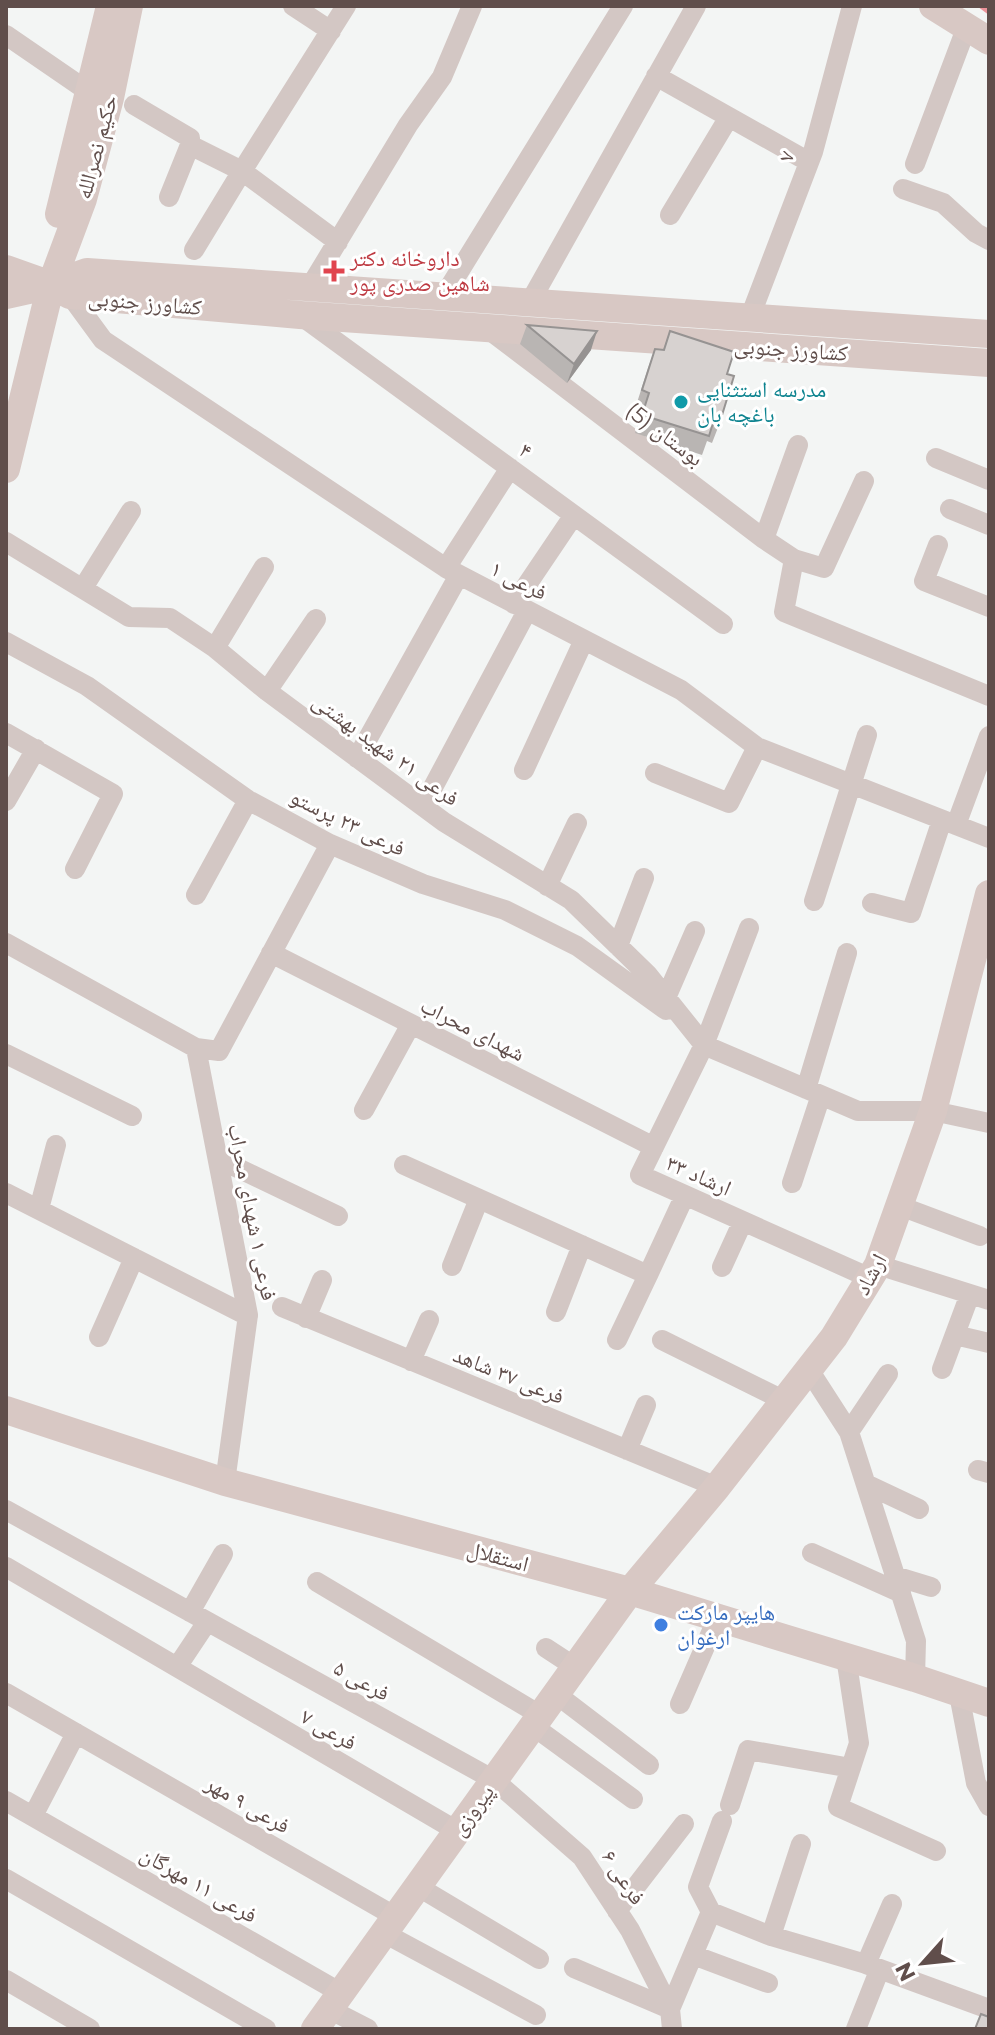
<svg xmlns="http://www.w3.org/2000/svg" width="995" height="2035" viewBox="0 0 995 2035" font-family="Montserrat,'Noto Naskh Arabic',sans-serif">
<rect width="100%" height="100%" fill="#f3f5f4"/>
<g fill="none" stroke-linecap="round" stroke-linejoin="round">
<path stroke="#eb939a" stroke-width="5" d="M981 6 989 12"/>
<path stroke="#d3c7c4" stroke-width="20" d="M293 6 331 31
M6 35 89 92
M656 76 809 162
M134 105 190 138V145L242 171 194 250
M915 164 967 26
M903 189 943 203 976 233 989 240
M169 197 190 145
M670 215 729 117
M338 242 242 171 346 6
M310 287 408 125 442 77 472 6
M70 295 103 340 446 568 681 690 757 747 989 838
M444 296 623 6
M530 302 696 6
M300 315 723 624
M750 317 813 152 852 6
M488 329 764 539 794 559 824 568 864 481
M936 458 989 480
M950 509 989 525
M764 539 798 445
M6 542 129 617 170 618 215 648 267 691 444 822 571 900 648 975 704 1045 858 1111H933L989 1123
M938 545 924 581 989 607
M794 559 784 612 989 696
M446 568 510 468
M83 588 131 511
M514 604 574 515
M6 642 87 686 248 800 330 844 423 884 505 910 577 946 666 1010
M215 648 264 567
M267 691 316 619
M6 733 113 794 75 869
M357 758 459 575
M524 770 584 640
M655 773 729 803 757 747
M6 801 36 749
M423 806 527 611
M956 825 989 736
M547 886 577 823
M196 895 248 800
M814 901 867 735
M872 903 911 913 942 820
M749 928 704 1045 640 1175 870 1278
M6 943 196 1048 219 1051 330 844
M618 946 644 878
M271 953 654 1147
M662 1007 695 931
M196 1048 248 1315 225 1482
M6 1054 132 1116
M806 1089 847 953
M364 1110 411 1024
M219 1159 338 1216
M404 1165 648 1275 685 1195
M792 1183 821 1095
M6 1193 248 1316
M900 1206 980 1236
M39 1209 56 1145
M878 1265 989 1300
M452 1266 479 1199
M722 1267 743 1221
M282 1307 717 1487
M556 1312 582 1245
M306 1318 322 1280
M955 1335 989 1343
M99 1337 134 1258
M617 1340 648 1275
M662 1340 785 1401
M411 1361 429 1320
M942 1369 970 1294
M809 1370 849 1432 916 1641 915 1678
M849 1432 888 1374
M627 1450 646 1405
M978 1470 989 1473
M866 1484 919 1509
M6 1510 494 1780 582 1857 630 1930 670 2009 672 2029
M812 1553 901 1593
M6 1567 457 1831
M895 1576 931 1587
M317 1582 540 1715
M190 1612 223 1554
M546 1648 575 1667
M846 1657 859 1743 838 1807 936 1851
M177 1667 207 1622
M6 1693 396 1917
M556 1694 649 1765
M959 1694 976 1783 989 1806
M680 1704 717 1619
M533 1726 633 1799
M6 1801 341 1993
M730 1805 748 1750 851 1768
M33 1816 76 1733
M722 1821 698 1887 711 1912 771 1936 866 1964 989 2009
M6 1879 266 2029
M417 1886 539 1959
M617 1911 684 1824
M384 1933 536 2015
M771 1936 801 1844
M693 1955 768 1983
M866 1964 892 1904
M574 1968 670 2009 711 1912
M6 1980 90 2029
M329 2009 368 2029
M856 2029 879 1971"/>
<path stroke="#d8c8c4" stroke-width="28" d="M933 6 989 41
M59 214 110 6
M6 269 51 285 70 295 300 315 989 363
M6 295 51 285 87 272 989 334
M6 469 51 285 83 199 110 98 129 6
M6 1410 225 1482 630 1591 915 1678 989 1703
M315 2029 630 1591 717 1487 834 1337 878 1265 933 1111 989 894"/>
</g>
<path fill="#b9b5b3" d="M527 325 591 350 567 383 520 344Z
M670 331 727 374 719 425 712 443 707 441 702 455 635 433 642 411 635 409 648 368 655 349 663 350Z"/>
<path fill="#969392" d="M597 331 591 350 567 383 574 364Z"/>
<path fill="#d7d2d0" stroke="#969392" stroke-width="2" d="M527 325 597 331 574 364Z
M670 331 734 352 727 374 734 376 719 425 713 423 709 436 642 415 649 393 642 390 655 349 664 350Z
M981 2014 989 2017V2029H975Z"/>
<path fill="#e0444e" stroke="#fff" stroke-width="3" d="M330 259h8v8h8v8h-8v8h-8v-8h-8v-8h8z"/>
<circle fill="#0f9aa8" stroke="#fff" stroke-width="3" cx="681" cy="402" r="8"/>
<circle fill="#3f7fe0" stroke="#fff" stroke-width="3" cx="661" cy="1625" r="8"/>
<g text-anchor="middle" stroke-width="6" stroke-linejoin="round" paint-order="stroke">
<g font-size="22" fill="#604e4b" stroke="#fff">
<text transform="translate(96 147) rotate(-75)" y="8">حکیم نصرالله</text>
<text transform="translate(786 156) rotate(-70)" y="8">۷</text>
<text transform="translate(145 302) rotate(5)" y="8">کشاورز جنوبی</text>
<text transform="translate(791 349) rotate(4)" y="8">کشاورز جنوبی</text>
<text transform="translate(665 434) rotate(37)" y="8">بوستان (5)</text>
<text transform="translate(526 450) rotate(36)" y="8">۴</text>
<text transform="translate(519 580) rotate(27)" y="8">فرعی ۱</text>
<text transform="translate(386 749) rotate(36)" y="8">فرعی ۲۱ شهید بهشتی</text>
<text transform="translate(348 822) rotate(26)" y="8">فرعی ۲۳ پرستو</text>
<text transform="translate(473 1029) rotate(27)" y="8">شهدای محراب</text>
<text transform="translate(699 1175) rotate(24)" y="8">ارشاد ۳۳</text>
<text transform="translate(253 1212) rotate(79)" y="8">فرعی ۱ شهدای محراب</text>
<text transform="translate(870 1274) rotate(-62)" y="8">ارشاد</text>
<text transform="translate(509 1375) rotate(22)" y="8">فرعی ۳۷ شاهد</text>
<text transform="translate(498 1556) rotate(15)" y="8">استقلال</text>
<text transform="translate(362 1680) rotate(29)" y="8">فرعی ۵</text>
<text transform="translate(329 1729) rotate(30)" y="8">فرعی ۷</text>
<text transform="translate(248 1804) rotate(30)" y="8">فرعی ۹ مهر</text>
<text transform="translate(472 1810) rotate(-54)" y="8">پیروزی</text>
<text transform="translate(624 1877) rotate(57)" y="8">فرعی ۶</text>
<text transform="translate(199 1884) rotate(30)" y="8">فرعی ۱۱ مهرگان</text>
</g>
<g font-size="22" fill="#be3a42" stroke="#fff" text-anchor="start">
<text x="350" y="266">داروخانه دکتر<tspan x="350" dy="25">شاهین صدری پور</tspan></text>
</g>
<g font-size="22" fill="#0d838f" stroke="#fff" text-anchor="start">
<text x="697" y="397">مدرسه استثنایی<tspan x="697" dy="25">باغچه بان</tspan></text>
</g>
<g font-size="22" fill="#366cbe" stroke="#fff" text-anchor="start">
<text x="677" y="1620">هایپر مارکت<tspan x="677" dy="25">ارغوان</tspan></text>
</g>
</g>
<rect width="995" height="2035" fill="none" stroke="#604e4b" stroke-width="16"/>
<g transform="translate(923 1963) rotate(243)" stroke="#ffffff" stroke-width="6" paint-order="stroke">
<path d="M0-6L14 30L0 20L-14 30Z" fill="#604e4b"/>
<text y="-12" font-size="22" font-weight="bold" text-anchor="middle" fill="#604e4b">N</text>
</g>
</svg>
